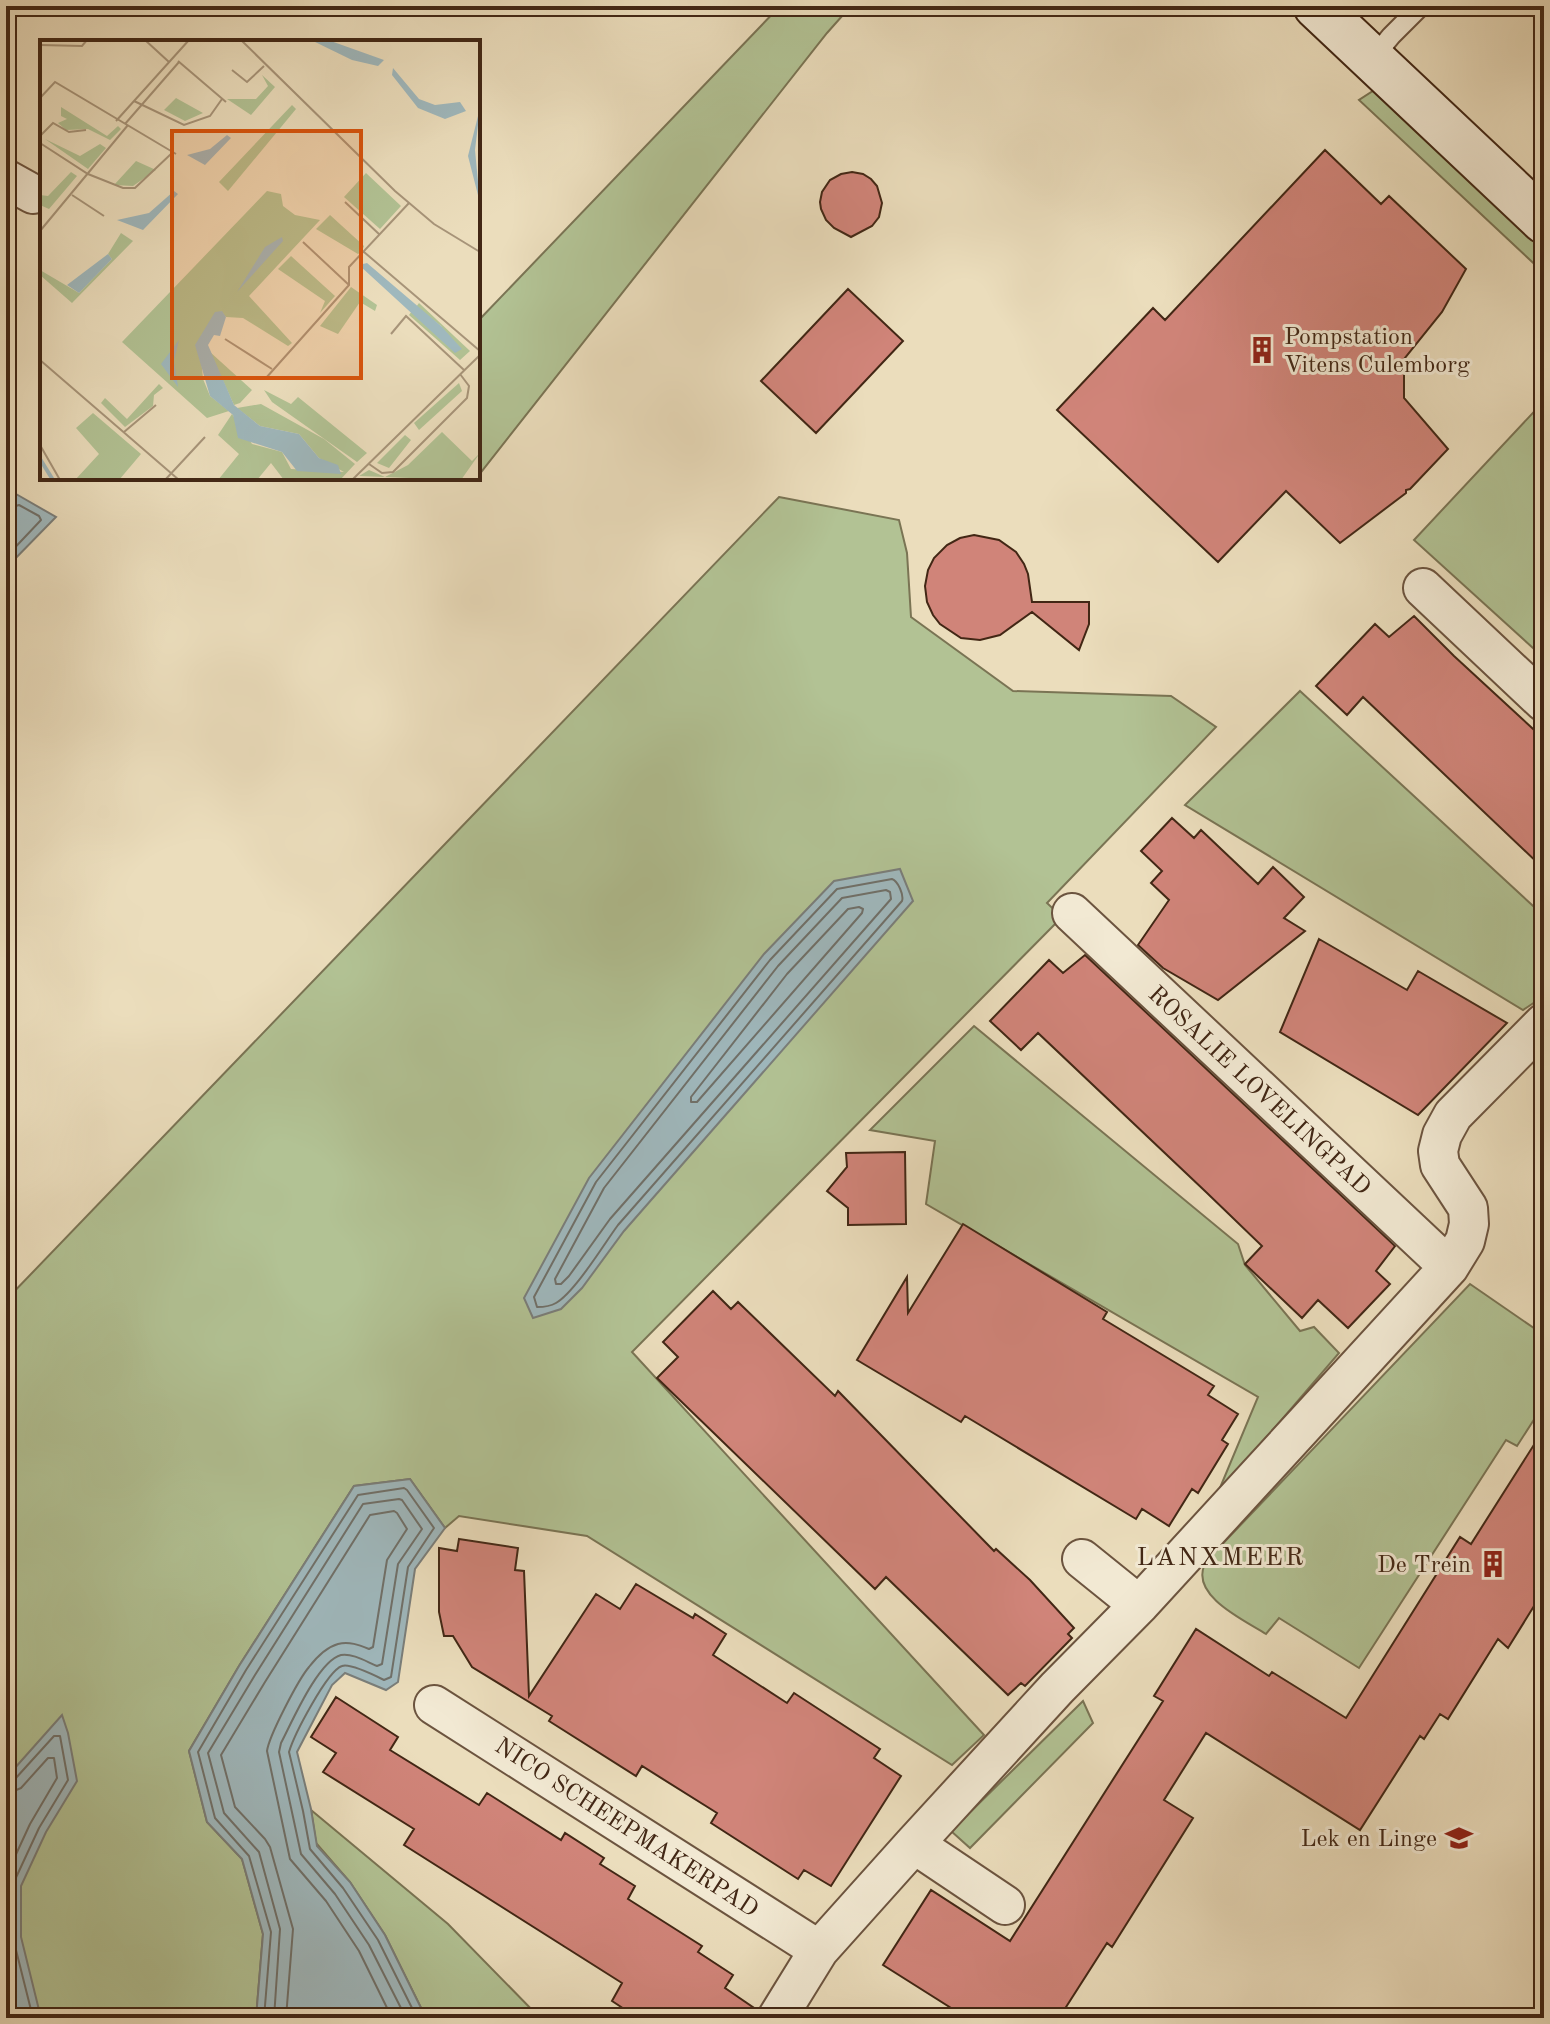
<svg xmlns="http://www.w3.org/2000/svg" width="1550" height="2024" viewBox="0 0 1550 2024" font-family="'Old Standard TT',serif">
<rect width="100%" height="100%" fill="#ebddbc"/>
<filter id="stains"><feTurbulence type="fractalNoise" baseFrequency=".0025" numOctaves="4"/><feColorMatrix values="0 0 0 0 .2 0 0 0 0 .09 0 0 0 0 .02 0 0 0 .5 -.17"/></filter>
<radialGradient id="worn" r=".72"><stop offset=".6" stop-color="#630" stop-opacity="0"/><stop offset="1" stop-color="#630" stop-opacity=".3"/></radialGradient>
<path fill="#b2c294" stroke="#7a7454" stroke-width="2" d="M780 6H851L827 33 478 476V321Z
M1379 87 1544 239V273L1359 100Z
M1544 401V658L1414 540Z
M779 497 899 520 907 553 911 617 1013 691 1171 696 1216 727 1047 903 1062 917 632 1352 984 1735 952 1765 587 1536 459 1516 445 1528 410 1479 354 1486 239 1666 189 1751 207 1822 242 1859 263 1934 256 2018H6V1300Z
M1300 691 1544 916V996L1523 1010 1185 805Z
M974 1026 1238 1244 1245 1265 1300 1331 1314 1327 1339 1353 1217 1495 1258 1397 926 1204 935 1141 870 1130Z
M1470 1284 1544 1335V1404L1517 1446 1506 1440 1359 1668 1279 1618 1266 1634C1246 1621 1192 1597 1204 1566 1206 1562 1209 1559 1212 1555Z
M1083 1701 1093 1723 970 1848 951 1831Z
M311 1810 448 1924 540 2018H426L385 1935 350 1882 316 1843Z"/>
<path fill="#9fb8bd" stroke="#7a7e7a" stroke-width="2" d="M16 494 56 517 6 568V503Z
M900 869 913 901 624 1231 582 1288 561 1309 533 1318 524 1298 589 1178 764 954 834 881Z
M410 1479 445 1528 415 1569 398 1682 386 1690 345 1673 332 1685 297 1752 311 1809 317 1846 350 1882 385 1935 426 2018H256L263 1934 242 1859 207 1822 189 1751 239 1666 354 1486Z
M62 1715 68 1733 77 1781 46 1832 21 1886V1937L41 2018H6V1778Z"/>
<g fill="none" stroke-linecap="round" stroke-linejoin="round">
<path stroke="#707069" stroke-width="2" d="M6 509 19 505 39 516 41 520 6 557
M892 879C898 881 904 895 902 901L618 1225C604 1244 575 1292 556 1303 551 1306 543 1307 537 1307L534 1297 596 1182 770 960 837 889Z
M886 890 890 892 891 899 610 1219 569 1276 561 1284H556L555 1279 604 1188 778 966 842 898Z
M859 907 863 909 862 913 697 1102H691V1097L787 974 848 909Z
M6 1782 15 1779 54 1736H60L68 1780 39 1828 13 1884V1938L33 2018
M6 1792 14 1791 21 1788 48 1758H54L57 1778 30 1824 6 1876
M264 2018 271 1932 249 1856 215 1818 198 1752 246 1670 358 1495 404 1488 407 1490 434 1528 408 1567 391 1677 384 1680C376 1676 350 1663 342 1666 327 1671 294 1735 289 1752L303 1811 310 1849 343 1888 378 1940 417 2018
M274 2018 280 1929 259 1852 224 1813 208 1753 255 1675 363 1504 399 1499 402 1500 422 1529 398 1564 382 1664 377 1666C367 1662 353 1653 341 1655 318 1661 292 1722 281 1743L279 1752 301 1854 335 1894 369 1945 406 2018
M286 2018 293 1929 270 1847 265 1839 235 1807 221 1755 265 1682 370 1515 394 1511 397 1513 407 1529 387 1560 373 1647 369 1649C359 1645 349 1641 338 1644 327 1647 316 1658 309 1667 298 1680 269 1736 267 1751L290 1859 326 1901 359 1951 392 2018"/>
</g>
<path fill="#d08479" stroke="#422715" stroke-width="2" d="M1325 150 1381 204 1389 196 1466 269 1442 312 1404 359V398L1448 449 1410 489 1406 490V493L1340 543 1286 491 1218 562 1057 410 1153 308 1165 320Z
M852 172 863 174 871 179 877 186 882 203 879 217 872 226 851 237 834 228 826 220 821 209 820 202 822 192 830 180 841 174Z
M848 289 903 341 816 433 761 381Z
M974 535 999 540 1016 552 1024 564 1028 574 1032 602H1089V624L1079 650 1032 612 1000 635 980 640 961 638 940 624 933 615 927 602 925 586 928 570 934 558 947 545 960 538Z
M1414 616 1454 656 1544 739V869L1363 697 1347 715 1316 686 1375 624 1389 637Z
M1172 818 1194 838 1201 830 1258 884 1273 867 1304 897 1284 918 1305 931 1218 1000 1163 968 1138 945 1169 900 1151 883 1162 871 1141 851Z
M1319 939 1407 990 1418 971 1507 1023 1418 1115 1280 1032Z
M1085 955 1395 1246 1376 1271 1390 1284 1348 1328 1318 1300 1302 1318 1245 1264 1262 1246 1206 1192 1038 1033 1021 1050 990 1021 1049 960 1063 973Z
M905 1152 906 1224 848 1225V1208L827 1191 847 1167 846 1153Z
M963 1224 1107 1312 1103 1319 1214 1386 1208 1395 1238 1414 1222 1440 1228 1444 1198 1493 1192 1489 1169 1526 1142 1509 1136 1519 965 1416 961 1422 857 1360 907 1277 908 1313Z
M713 1291 731 1309 738 1302 835 1396 838 1391 994 1551 996 1549 1030 1580 1074 1628 1068 1634 1072 1638 1025 1686 1021 1683 1008 1695 886 1577 875 1589 657 1378 678 1357 663 1342Z
M1544 1429V1590L1508 1648 1498 1639 1448 1719 1440 1714 1424 1739 1420 1736 1360 1830 1206 1733 1164 1800 1193 1818 1112 1947 1107 1943 1059 2018H967L883 1965 931 1890 1010 1941 1163 1701 1154 1696 1196 1629 1269 1676 1272 1672 1346 1718 1460 1537 1471 1544Z
M459 1539 518 1548 515 1570 524 1571 529 1696 596 1594 620 1609 636 1584 693 1618 695 1614 726 1634 713 1655 787 1703 794 1693 880 1749 874 1758 901 1776 831 1886 804 1870 798 1879 711 1823 717 1813 642 1766 636 1776 549 1721 552 1716 472 1667 453 1636H444L439 1612V1548L457 1551Z
M336 1697 398 1737 390 1750 479 1805 487 1793 561 1840 565 1833 604 1858 600 1864 635 1886 628 1899 702 1946 698 1952 733 1975 725 1988 757 2010 755 2018H638L612 2001 622 1983 404 1845 414 1829 323 1772 336 1753 311 1737Z"/>
<g fill="none" stroke-linecap="round" stroke-linejoin="round">
<g stroke="#6c543f" stroke-width="22">
<path id="lane" d="M1372 59 1391 36 1421 6"/>
</g>
<g stroke="#6c543f" stroke-width="42">
<path id="street" d="M6 179 33 194
M1423 588 1544 702
M1072 913 1449 1267
M1082 1559 1139 1605
M434 1705 819 1950
M914 1844 1005 1905
M777 2018 819 1950 914 1844 1057 1688 1139 1605 1449 1267 1465 1241 1469 1224 1468 1208 1440 1165 1438 1151 1442 1135 1453 1115 1544 1023"/>
</g>
<g stroke="#422715" stroke-width="48">
<path id="secondary" d="M1316 6 1544 221"/>
</g>
<use href="#lane" stroke="#f2e9d3" stroke-width="18"/>
<use href="#street" stroke="#f2e9d3" stroke-width="38"/>
<use href="#secondary" stroke="#f2e9d3" stroke-width="44"/>
</g>
<defs>
<g id="building-bare" transform="scale(2.16)"><path d="M-4-6H4V6H1V3H-1V6H-4ZM-2.5-4.3h1.7v1.8h-1.7ZM.8-4.3h1.7v1.8H.8ZM-2.5-1h1.7V.8h-1.7ZM.8-1h1.7V.8H.8Z" fill="#8f2418" stroke="#f2e9d3" stroke-width="2.5" paint-order="stroke"/></g>
<g id="school-bare" transform="scale(2.16)"><path d="M0-5L7-2L0 1L-7-2ZM-4 1L0 2.5L4 1V4Q0 6-4 4Z" fill="#8f2418" stroke="#f2e9d3" stroke-width="2.5" paint-order="stroke"/></g>
</defs>
<g fill-rule="evenodd">
<use href="#building-bare" x="1262" y="350"/>
<use href="#building-bare" x="1493" y="1564"/>
<use href="#school-bare" x="1459" y="1838"/>
</g>
<g text-anchor="middle" stroke-width="6" stroke-linejoin="round" paint-order="stroke">
<g font-size="24" fill="#422715" stroke="#f2e9d3" text-anchor="end">
<text x="1284" y="344" text-anchor="start">Pompstation<tspan x="1284" dy="28">Vitens Culemborg</tspan></text>
<text x="1471" y="1572">De Trein</text>
<text x="1437" y="1846">Lek en Linge</text>
</g>
<g font-size="24" fill="#422715" stroke="#f2e9d3">
<text transform="translate(1260 1090) rotate(43)" y="8">ROSALIE LOVELINGPAD</text>
<text transform="translate(627 1827) rotate(33)" y="8">NICO SCHEEPMAKERPAD</text>
</g>
<g font-size="26" letter-spacing="2" fill="#422715" stroke="#f2e9d3">
<text x="1221" y="1565">LANXMEER</text>
</g>
</g>
<g transform="translate(40 40)">
<rect width="440" height="440" fill="#ebddbc"/>
<path d="M222 35 235 47 211 75 187 59H216L228 46ZM136 58 163 73 145 81 124 70ZM252 65 256 69 188 151 179 142ZM21 67 67 96 78 86 81 89 70 100 48 89 26 90 18 83 27 79 21 76ZM5 99 40 116 60 104 66 108 48 129ZM96 121 116 130 93 146 74 145ZM31 132 37 136 9 169 0 165V155L8 156ZM326 133 361 166 340 189 304 157ZM227 151 241 154 243 166 255 175 280 180 209 256 252 303 248 306 203 278 186 277 181 271 161 318 163 339 170 356 189 371 167 378 82 302ZM290 175 324 206 322 211 318 214 276 189ZM81 193 93 201 32 263 0 235V230L39 253 72 219 68 214ZM251 216 295 256 280 273 285 261 238 229ZM311 247 337 265 335 271 320 262 298 294 280 286ZM379 263 430 311 420 320 369 275 372 271 415 312 401 286 376 267ZM170 312 212 350 200 363 194 365ZM419 343 422 351 379 390 374 383ZM119 344 123 348 114 355 113 366 85 387 61 363 65 358 87 379ZM224 350 251 364 258 357 327 413 317 422 232 362ZM221 364 284 399 315 424 300 440H244L231 423 217 440H178L199 414 178 395 192 374 212 404 242 412 251 429 304 432 279 418 259 394 220 386 197 368ZM53 373 101 414 79 440H35L59 414 36 388ZM402 392 432 421 440 413 421 440 319 436 329 430 345 437 368 425ZM365 395 371 400 349 428 337 423Z" fill="#b2c294"/>
<path d="M271 0H288L344 20 338 26 312 20ZM353 28 379 59 395 65 420 62 426 71 405 79 378 68 352 35ZM440 68 435 110 440 163 428 116ZM187 95 191 98 165 125 147 115 170 109ZM134 151 138 154 103 190 77 180 109 173ZM242 197 243 201 197 252 225 207ZM68 214 72 219 39 253 27 245ZM327 223 401 286 422 309 415 313 319 225ZM182 271 186 277 180 296 174 295 168 305 194 365 220 386 259 394 279 418 298 425 301 434 257 431 242 412 198 398 193 375 170 356 155 305 175 272ZM139 300 134 321 138 347 121 324Z" fill="#9fb8bd"/>
<path fill="none" stroke="#9fb8bd" stroke-width="4" d="M0 419 13 440"/>
<path fill="none" stroke="#a79479" stroke-width="2" d="M105 0 129 22M201 0 355 151 394 184 440 212M0 5 42 6 47 0M138 21 186 62M192 30 207 42 224 26M0 58 15 42 136 114M94 61 144 85 170 76 182 59M76 81 149 0M85 84 139 22M0 96 13 83 29 92 46 90M0 103 48 134 83 148H95L132 113M32 155 64 176M305 162 340 195M0 191 88 85M263 202 309 245M324 212 440 311M351 294 366 276 424 330M185 299 232 329M0 320 139 440M226 338 309 245V227L369 163M84 392 116 365M0 405 20 440M329 424 342 433 353 432 427 358 429 346 420 334M125 440 165 397M312 440 440 315"/>
<path fill="#d7540d" fill-opacity="0.15" stroke="#d7540d" stroke-width="4" d="M132 91H321V338H132Z"/>
<rect width="440" height="440" fill="none" stroke="#422715" stroke-width="4"/>
</g>
<rect width="1550" height="2024" fill="none" stroke="#ebddbc" stroke-width="32"/>
<rect x="8" y="8" width="1534" height="2008" fill="none" stroke="#422715" stroke-width="4"/>
<rect x="16" y="16" width="1518" height="1992" fill="none" stroke="#422715" stroke-width="2"/>
<rect width="100%" height="100%" filter="url(#stains)"/>
<rect width="100%" height="100%" fill="url(#worn)"/>
</svg>
